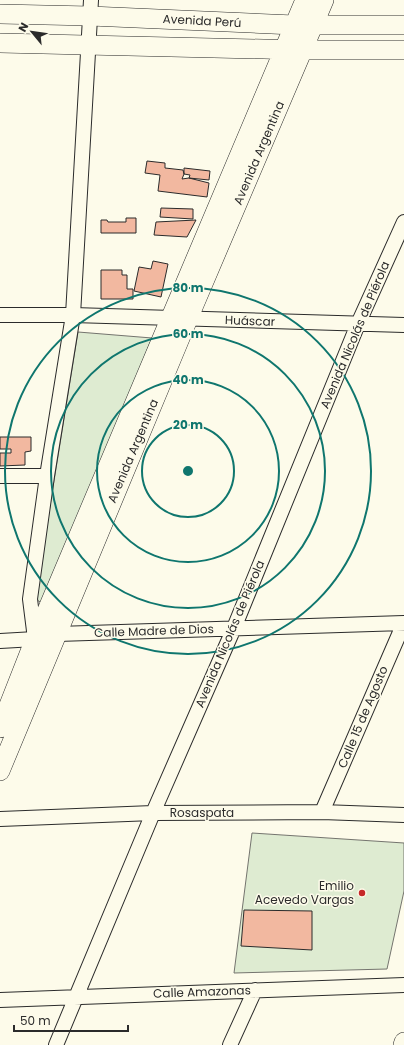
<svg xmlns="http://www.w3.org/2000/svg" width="404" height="1045" viewBox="0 0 404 1045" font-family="Poppins,sans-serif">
<rect width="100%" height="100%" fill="#fdfbea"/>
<path fill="#deebd1" stroke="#74746e" d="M78 332 152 338 44 604 35 599Z
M252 833 404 843V891L387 969 234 973Z"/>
<path fill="#f2b8a0" stroke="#2b2b2b" d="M147 161 165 163V168L183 170 184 174 182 179 189 178 209 183 207 197 158 191 160 175 145 173Z
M184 168 210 171 209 180 189 178 190 175 184 174Z
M161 208 193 209V219L160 217Z
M126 218H136V233H101V220H107L108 222H126Z
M196 220 187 237 154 235 156 222Z
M153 261 168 264 161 297 134 291 139 267 151 269Z
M101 270H122V275H127V289H133V299H101Z
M0 437H31V451L25 452V465L0 466V453H11V449H0Z
M244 910 312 911V950L241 946Z"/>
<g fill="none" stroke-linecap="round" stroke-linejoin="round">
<g stroke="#2b2b2b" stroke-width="16">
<path id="street" d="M0 315H73L404 325
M0 476H47
M35 639 30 599 47 476 73 315 91 0
M0 641 35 639 57 634 404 623
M322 812 404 623
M0 819 153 813 322 812 404 815
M0 1000 404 985
M56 1045 153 813 234 628 358 324 404 222
M230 1045 255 990"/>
</g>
<g stroke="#2b2b2b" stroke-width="20">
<path id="secondary" d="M0 14 90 16 294 25H404
M0 43 303 50H404
M0 728 35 639 305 0
M0 771 188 319 324 0
M403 1045 404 1042"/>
</g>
<use href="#street" stroke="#fdfbea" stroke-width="14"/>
<use href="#secondary" stroke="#fdfbea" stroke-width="19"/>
</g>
<g fill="none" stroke="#0f766e" stroke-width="2">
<circle cx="188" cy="471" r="46"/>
<circle cx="188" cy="471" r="91"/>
<circle cx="188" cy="471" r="137"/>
<circle cx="188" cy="471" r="183"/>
</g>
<circle fill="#c62828" stroke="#fdfbea" stroke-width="1.5" cx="362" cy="893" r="4"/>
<g text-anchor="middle" stroke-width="3" stroke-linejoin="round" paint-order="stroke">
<g font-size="12" fill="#2b2b2b" stroke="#fdfbea">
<text transform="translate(202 21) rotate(3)" y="4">Avenida Perú</text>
<text transform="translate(259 153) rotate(-67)" y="4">Avenida Argentina</text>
<text transform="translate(250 321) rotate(2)" y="4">Huáscar</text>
<text transform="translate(355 335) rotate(-67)" y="4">Avenida Nicolás de Piérola</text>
<text transform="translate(133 451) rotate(-67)" y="4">Avenida Argentina</text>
<text transform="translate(154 631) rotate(-2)" y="4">Calle Madre de Dios</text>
<text transform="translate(230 634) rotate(-67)" y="4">Avenida Nicolás de Piérola</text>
<text transform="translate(363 717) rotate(-67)" y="4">Calle 15 de Agosto</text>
<text x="202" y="817">Rosaspata</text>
<text transform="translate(202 992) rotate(-2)" y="4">Calle Amazonas</text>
</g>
<g font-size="12" fill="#2b2b2b" stroke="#fdfbea" text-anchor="end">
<text x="354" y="890">Emilio<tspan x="354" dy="14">Acevedo Vargas</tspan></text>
</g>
</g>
<circle cx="188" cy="471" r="6" fill="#0f766e" stroke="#fdfbea" stroke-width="2"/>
<g font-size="12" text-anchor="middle" font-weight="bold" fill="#0f766e" stroke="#fdfbea" stroke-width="3" stroke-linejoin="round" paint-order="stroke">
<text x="188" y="292">80 m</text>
<text x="188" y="338">60 m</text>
<text x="188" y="384">40 m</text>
<text x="188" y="429">20 m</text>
</g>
<g transform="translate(32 32) rotate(299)" stroke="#fdfbea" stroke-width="3" paint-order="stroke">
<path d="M0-3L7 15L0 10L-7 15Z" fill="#2b2b2b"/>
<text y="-6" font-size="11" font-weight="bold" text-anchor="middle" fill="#2b2b2b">N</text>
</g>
<path d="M14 1025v6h114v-6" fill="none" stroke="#2b2b2b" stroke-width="2"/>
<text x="20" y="1025" font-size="12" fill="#2b2b2b" stroke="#fdfbea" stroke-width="3" paint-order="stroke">50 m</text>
</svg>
